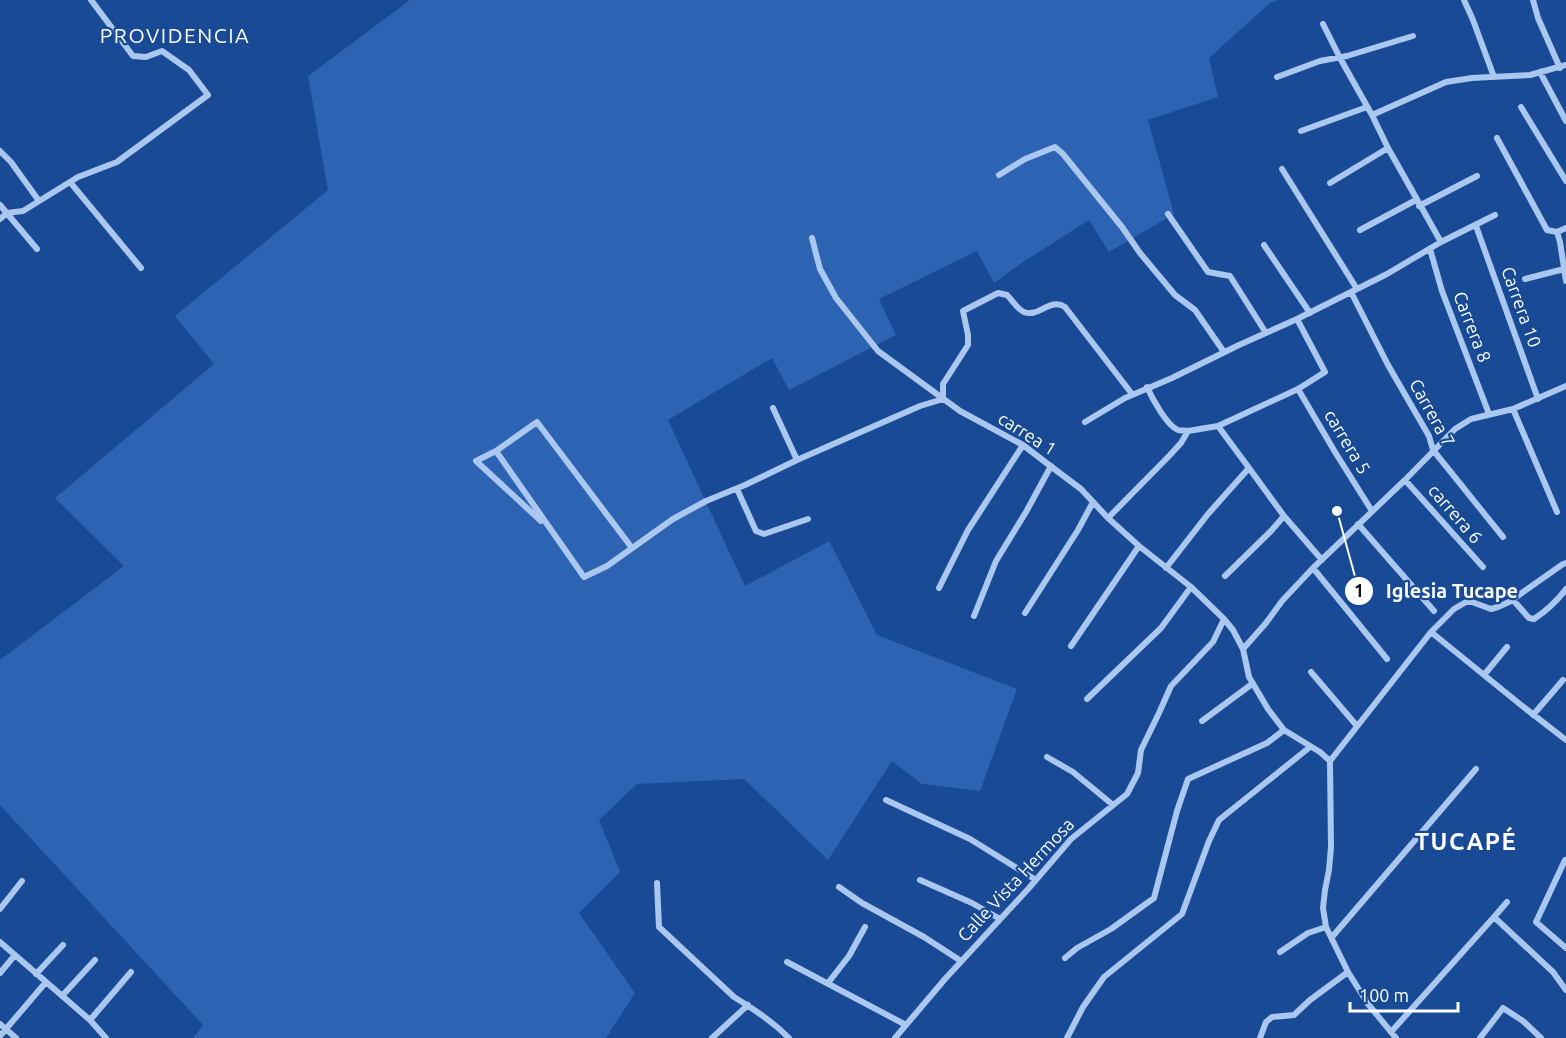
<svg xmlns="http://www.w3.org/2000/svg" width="1566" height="1038" viewBox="0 0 1566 1038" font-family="Ubuntu,sans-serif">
<rect width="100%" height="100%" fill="#184a95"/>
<path fill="#2c63b3" d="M410 0H1279L1270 3 1209 58 1218 97 1148 120 1174 214 1109 252 1089 220 1020 264 994 283 977 251 879 299 896 335 789 390 772 358 668 420 745 586 829 541 877 635 1017 689 980 791 922 784 892 761 828 860 744 779 637 784 599 820 620 872 579 913 635 993 606 1038H193L203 1025 0 805V660L124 566 55 498 214 364 175 316 328 190 308 76Z"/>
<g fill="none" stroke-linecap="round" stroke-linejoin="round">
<path stroke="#aac7f0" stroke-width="6" d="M1464 0 1473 20 1494 77
M1533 0 1538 18 1560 68
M1323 24 1340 58 1372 115 1388 148 1441 242
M1540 72 1566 121
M1277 77 1320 61 1347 56 1413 36
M1521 107 1566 181
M1372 115 1446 82 1472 78 1530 75 1566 65
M1301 131 1367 107
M1497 138 1547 230 1557 232 1566 228
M0 151 11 162 39 201
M1282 169 1357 289
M999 175 1025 159 1055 147 1063 154 1122 227 1140 253 1175 295 1195 310 1224 352
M70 182 141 268
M1330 183 1388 148
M0 205 37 249
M1419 206 1477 176
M1168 214 1208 272 1230 276 1266 333
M0 219 7 213 23 211 78 177 117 162 208 95 189 70 162 51 146 57 133 56 91 0
M1476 226 1538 399
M1360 230 1416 200
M1557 232 1560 242 1566 281
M812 238 820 269 836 298 878 351 960 411 1023 445 1053 468 1081 489 1108 518 1139 546 1191 587 1224 619 1233 630 1243 649 1249 677 1268 709 1284 730 1320 752 1330 761 1331 847 1329 870 1325 890 1323 908 1326 927 1348 972 1368 1004 1396 1038
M1264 245 1310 313
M1430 249 1442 291 1489 414
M1525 279 1564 269
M1351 292 1388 365 1429 436 1433 450 1503 537
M1147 387C1152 398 1167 426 1178 430 1181 431 1184 430 1188 431
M1298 389 1335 452 1372 511
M773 408 797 460
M1513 409 1557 512
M1085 422 1125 398 1172 378 1239 345 1297 319 1387 274 1441 242 1495 215
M496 451 476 461 541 521
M1249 468 1284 516
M1405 480 1483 567
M737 489 756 531 764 534 808 519
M1108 518 1170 455 1181 443 1188 431 1218 426 1298 389 1325 372 1297 319
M1358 524 1434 611
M632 548 537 422 496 451 584 577 607 566 673 519 706 501 745 485 797 460 920 406 943 399V384L968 345V335L963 311 998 293 1007 295C1012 300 1018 310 1024 312 1039 318 1050 297 1065 307L1132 394
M1166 568 1208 514 1249 468 1218 426
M1313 568 1387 659
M1225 576 1271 531 1284 516 1322 560
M939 588 968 530 1023 445
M1513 600 1529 618 1534 619C1546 611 1557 601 1566 589
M1025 613 1078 530 1093 502
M974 616 996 561 1026 512 1051 466
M1431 632 1454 609 1466 602H1472L1491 609 1498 607 1509 602 1563 564 1566 563
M1071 646 1139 546
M1243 649 1266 623 1282 601 1313 568 1405 480 1455 429 1471 419 1513 409 1566 386
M1311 672 1357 726
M1484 675 1507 647
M1087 699 1161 628 1191 587
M1533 715 1563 680
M1202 721 1252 684
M1047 757 1073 772 1113 805
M1330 761 1431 632 1521 705 1566 740
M886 800 970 839 1036 880
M1566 861 1565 860 1536 922 1566 948
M920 880 972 903 1000 919
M657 883 659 927 734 997C754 1009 773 1022 789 1038
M839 887 862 903 924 937 961 961
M0 909 22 881
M1494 917 1507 902
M1332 937 1476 769
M0 942 90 1020 106 1038
M1280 952 1308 933 1326 927
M1065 958 1077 948 1111 929 1154 898 1177 811 1188 779 1267 743 1284 730
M787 962 906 1025
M0 973 15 955
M36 974 63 945
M828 983 849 956 865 927
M62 996 95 960
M90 1020 131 972
M0 1024 16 1038
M1391 1032 1494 917 1553 972 1566 990
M0 1036 46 982
M712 1038 748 1005
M895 1038 945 979 1029 888 1071 839 1127 794 1138 773 1141 750 1159 713 1171 686 1213 642 1224 619
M1067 1038 1083 1007 1104 977 1182 914 1209 841 1219 820 1310 747
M1260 1038 1266 1022 1272 1017 1294 1015 1310 1000 1348 972
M1480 1038 1503 1008 1523 1021 1541 1038"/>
</g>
<g text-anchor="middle" stroke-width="4.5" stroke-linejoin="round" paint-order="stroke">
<g font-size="18" fill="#fff" stroke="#184a95">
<text transform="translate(1521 307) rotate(70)" y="6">Carrera 10</text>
<text transform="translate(1472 327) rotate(69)" y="6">Carrera 8</text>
<text transform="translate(1432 413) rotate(61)" y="6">Carrera 7</text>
<text transform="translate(1027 434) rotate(32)" y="6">carrea 1</text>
<text transform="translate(1347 442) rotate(59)" y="6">carrera 5</text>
<text transform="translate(1455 514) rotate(49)" y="6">carrera 6</text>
<text transform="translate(1016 880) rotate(-47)" y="6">Calle Vista Hermosa</text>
</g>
<g font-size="21" letter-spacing="1.5" fill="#fff" stroke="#184a95">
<text x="175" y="43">PROVIDENCIA</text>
</g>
<g font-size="24" font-weight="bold" letter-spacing="1.5" fill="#fff" stroke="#184a95">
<text x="1466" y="850">TUCAPÉ</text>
</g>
</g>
<path fill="none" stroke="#fff" stroke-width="2" d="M1337 511L1359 591"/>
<g fill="#fff" stroke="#184a95" stroke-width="2">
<circle cx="1337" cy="511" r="6"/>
<circle cx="1359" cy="591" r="15"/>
</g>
<g font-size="18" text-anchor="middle" font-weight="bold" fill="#111">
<text x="1359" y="597">1</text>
</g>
<g font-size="20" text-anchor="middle" font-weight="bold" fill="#fff" stroke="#184a95" stroke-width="4.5" stroke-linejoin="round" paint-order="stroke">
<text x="1452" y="598">Iglesia Tucape</text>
</g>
<path d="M1350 1002v9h108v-9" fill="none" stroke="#ffffff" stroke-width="3"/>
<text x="1359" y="1002" font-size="18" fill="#ffffff" stroke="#184a95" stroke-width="4.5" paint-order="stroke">100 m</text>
</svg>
